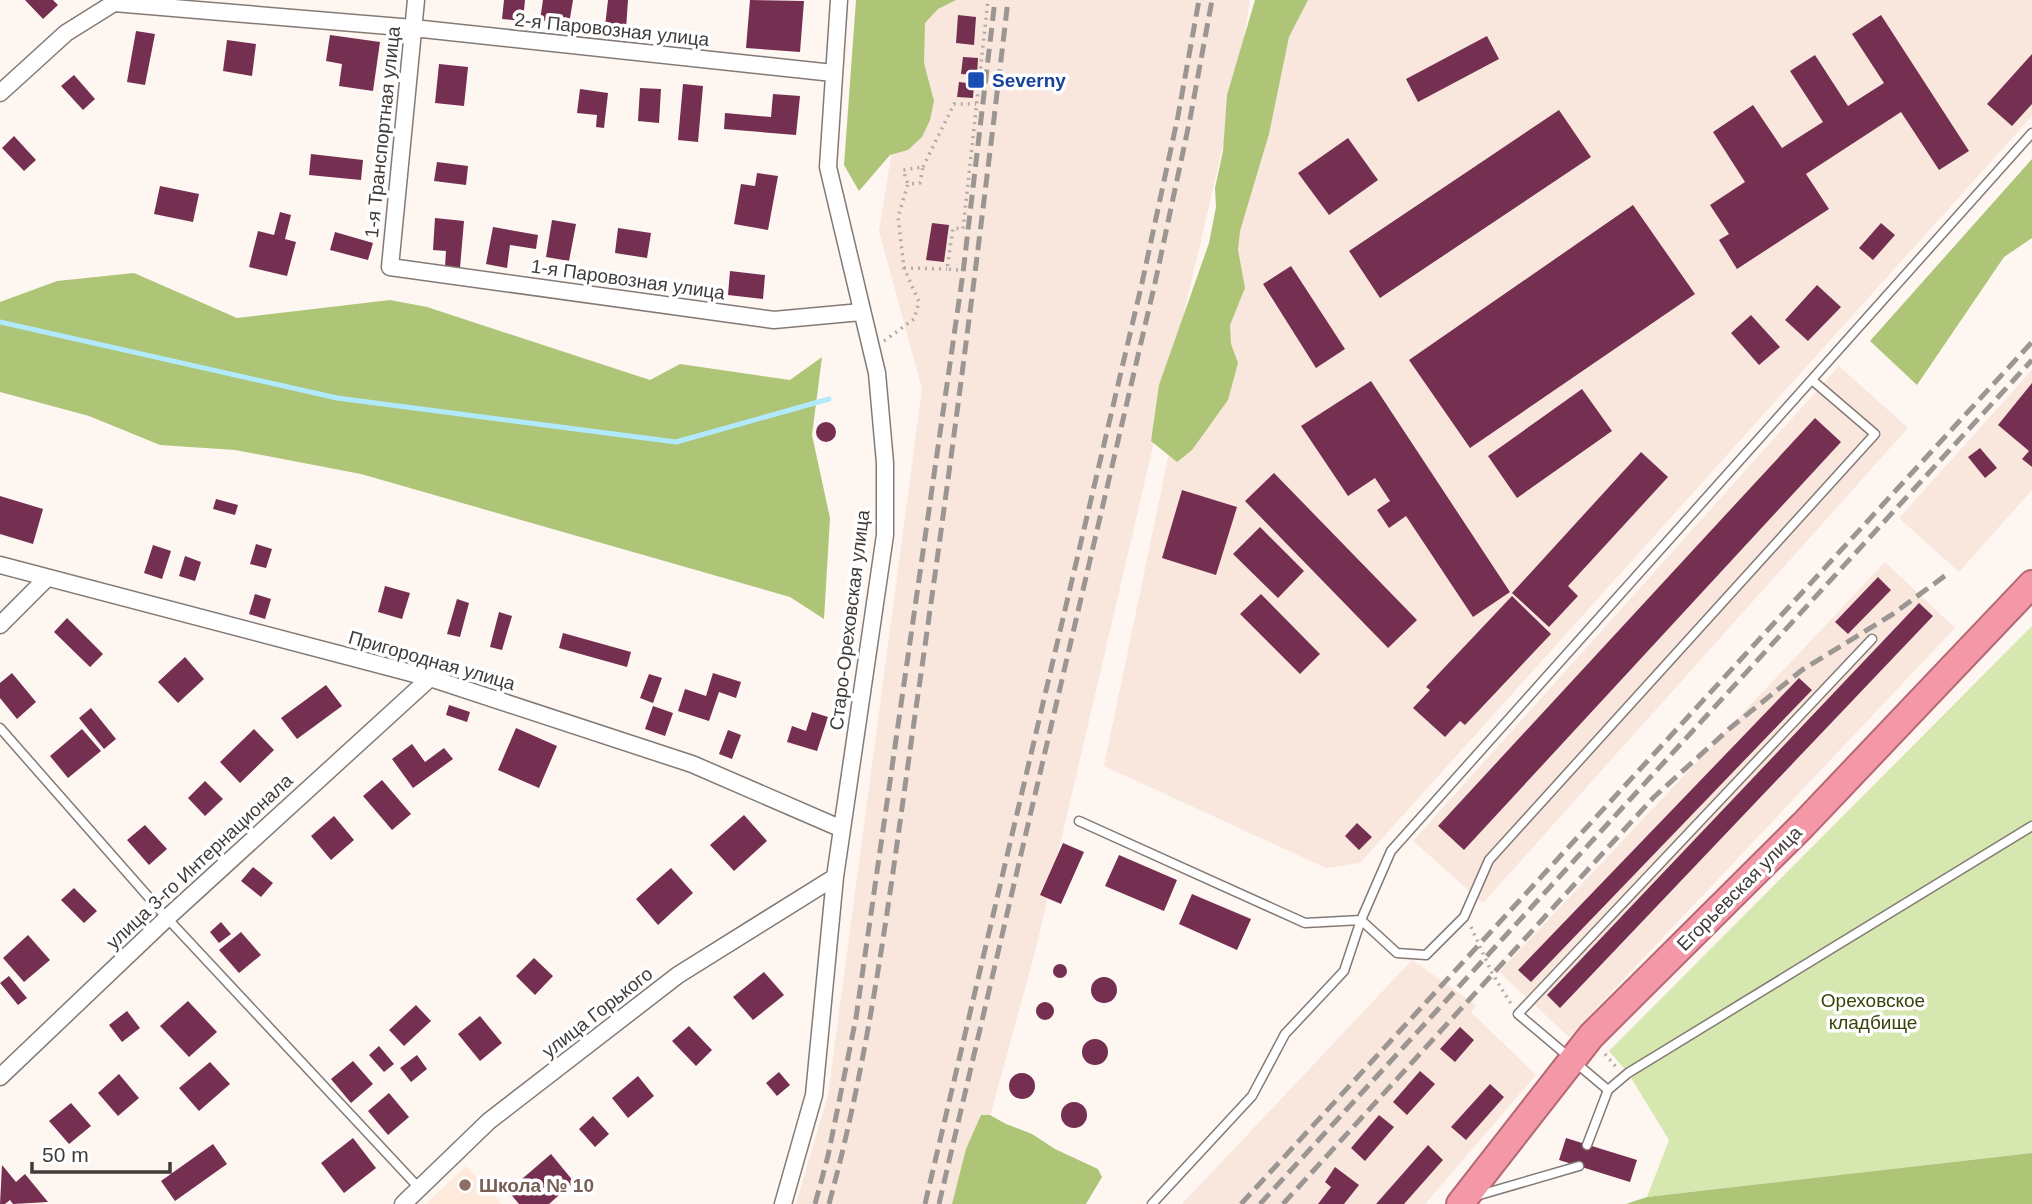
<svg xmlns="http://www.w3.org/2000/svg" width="2032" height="1204" viewBox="0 0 2032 1204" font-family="Helvetica,sans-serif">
<rect width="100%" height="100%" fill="#fef6f1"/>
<path fill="#f9e7de" d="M916 0H1250L1234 99 1035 952 966 1204H796L828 1095 922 389 879 231Z
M1263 0H2032V116L1360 863 1326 868 1104 766Z
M1839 366 1908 428 1483 903 1413 841Z
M2032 370V490L1959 572 1899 518Z
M1885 562 1955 628 1569 1037 1499 972Z
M1412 960 1476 1005 1471 1012 1536 1075 1425 1204H1182Z"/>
<path fill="#fee9db" d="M466 1166 502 1204H426Z"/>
<path fill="#d6e8af" d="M2032 626V1153L1647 1197 1669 1140 1628 1073 1609 1051Z"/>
<path fill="#aec578" d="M856 0H956L938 9 925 23 924 63 934 101 930 120 922 137 908 150 890 155 859 191 844 165Z
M1255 0H1308L1289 37 1269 134 1240 231 1238 250 1245 288 1230 325 1231 344 1238 363 1228 400 1192 450 1177 462 1151 441 1159 385 1209 243 1216 207 1215 188 1223 151 1227 95Z
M2032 159V238L2004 257 1917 385 1870 341Z
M134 273 237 318 390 300 427 307 650 380 680 364 790 380 822 357 812 435 830 518 824 619 790 597 361 474 235 450 160 445 89 416 0 392V302L57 281Z
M981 1115H990L1006 1124 1032 1134 1055 1149 1098 1169 1102 1177 1086 1204H952L966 1149Z
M2032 1153V1204H1626L1647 1197Z"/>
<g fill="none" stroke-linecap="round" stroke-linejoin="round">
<path stroke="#b1e9fd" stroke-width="5" d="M0 322 337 398 676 442 829 399"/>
</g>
<path fill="#742f51" d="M25 0H53L58 5 43 19Z
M504 0H525L523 21 502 19Z
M543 0H573L569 24 540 20Z
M608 0H628L626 29 605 27Z
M750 0 804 1 800 52 746 48Z
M958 15 976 17 974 45 956 43Z
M1881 15 1969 151 1939 170 1901 112 1806 174 1829 209 1737 269 1719 240 1729 234 1710 205 1745 182 1713 132 1753 105 1782 148 1823 122 1790 71 1815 55 1848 106 1884 83 1852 34Z
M136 31 155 34 145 85 127 82Z
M330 35 380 42 373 91 339 86 342 64 326 61Z
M1487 36 1499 59 1418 102 1406 79Z
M227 40 256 44 252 76 223 71Z
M2032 54V104L2012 126 1987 104Z
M963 57 978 58 977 75 961 74Z
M439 64 468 67 464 106 435 103Z
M74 75 95 99 83 110 61 86Z
M959 82 974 84 973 98 957 97Z
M683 84 703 86 698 142 678 140Z
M640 88 661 89 659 123 638 121Z
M580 89 608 93 604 128 596 127 597 115 577 113Z
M773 94 800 96 796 135 724 129 725 113 771 117Z
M1559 110 1591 157 1380 298 1349 251Z
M14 136 36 160 24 171 2 148Z
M1348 138 1378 180 1329 215 1298 173Z
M311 154 363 160 361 180 309 175Z
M437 162 468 166 466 185 434 181Z
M757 173 778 176 768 230 734 224 741 184 755 186Z
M160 186 199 194 193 222 154 214Z
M1633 205 1695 294 1470 448 1409 360Z
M280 212 291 215 285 239 296 242 287 276 249 267 258 231 274 235Z
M435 218 464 221 460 268 445 267 446 251 433 250Z
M552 220 576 224 569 261 546 257Z
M932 223 949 225 944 262 926 260Z
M1881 223 1895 235 1873 260 1859 248Z
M493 227 538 235 536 249 510 245 507 268 486 264Z
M618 228 651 233 647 258 615 253Z
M335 232 373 243 368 260 330 250Z
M1291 266 1345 349 1316 368 1263 284Z
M730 271 765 275 763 299 728 295Z
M1817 285 1841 307 1808 341 1785 320Z
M1751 315 1780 347 1759 365 1731 333Z
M1371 381 1510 592 1473 617 1406 516 1389 528 1377 510 1390 501 1375 478 1348 496 1301 426Z
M2032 383V467L2022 459 2029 451 1998 425Z
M1582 389 1612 431 1517 498 1488 456Z
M1815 418 1841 442 1464 850 1438 826Z
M816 432a10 10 0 1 1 20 0a10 10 0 1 1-20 0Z
M1980 448 1997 468 1985 478 1968 457Z
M1641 452 1668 477 1568 586 1578 596 1549 627 1512 593Z
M1274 473 1417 620 1388 648 1245 501Z
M1182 490 1237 507 1216 575 1162 558Z
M0 496 43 509 33 544 0 534Z
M216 499 238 505 235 515 213 509Z
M1260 527 1304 571 1278 598 1233 554Z
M256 544 272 549 266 568 250 564Z
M153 545 171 551 162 579 144 573Z
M185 556 201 562 195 581 179 576Z
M1878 577 1891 590 1848 634 1835 622Z
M385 586 410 593 402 619 378 612Z
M255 594 271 599 265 619 249 614Z
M1261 594 1320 654 1300 674 1240 614Z
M1512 596 1551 634 1465 725 1460 721 1445 737 1413 708 1430 690 1426 687Z
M457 599 469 603 460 637 447 634Z
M1919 603 1933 616 1560 1008 1547 995Z
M499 612 512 616 502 650 490 647Z
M67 618 103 654 90 667 54 632Z
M563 633 631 652 627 667 559 648Z
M185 657 204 679 178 703 158 682Z
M12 673 36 702 17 719 0 698V683Z
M713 673 741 682 736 698 719 692 709 721 678 711 685 689 706 696Z
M649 674 662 678 653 703 640 698Z
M1799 678 1812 690 1531 982 1518 970Z
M326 685 342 706 297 739 281 718Z
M449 705 470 712 467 722 446 715Z
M653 706 673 713 665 736 645 729Z
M91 708 116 739 104 749 79 718Z
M812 712 828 717 817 751 787 742 792 726 806 731Z
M516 728 557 746 539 788 498 770Z
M82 729 101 751 68 778 50 756Z
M254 729 274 750 240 783 220 762Z
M728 730 741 735 732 759 719 754Z
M412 744 425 762 444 748 453 759 413 788 392 759Z
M382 780 411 814 392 830 363 796Z
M205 781 223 799 205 816 188 798Z
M744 815 767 841 734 871 710 845Z
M334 816 354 840 331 860 311 836Z
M1357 823 1372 837 1359 850 1345 836Z
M145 825 167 849 149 865 127 840Z
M1063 843 1084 852 1061 904 1040 895Z
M1119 855 1177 880 1164 911 1105 886Z
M253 867 273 883 261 897 241 881Z
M671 868 693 893 658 925 636 899Z
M74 888 97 911 84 923 61 900Z
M1192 894 1251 919 1237 950 1179 924Z
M221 922 231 934 219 943 210 932Z
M241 932 261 955 239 973 219 950Z
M28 935 50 960 24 982 3 958Z
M534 958 553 976 535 995 516 976Z
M1053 971a7 7 0 1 1 14 0a7 7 0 1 1-14 0Z
M764 972 784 995 753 1020 733 997Z
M9 976 27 998 18 1005 0 983Z
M1091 990a13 13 0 1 1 26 0a13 13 0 1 1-26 0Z
M188 1001 217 1032 189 1057 160 1026Z
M1036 1011a9 9 0 1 1 18 0a9 9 0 1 1-18 0Z
M416 1005 431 1021 404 1046 389 1030Z
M127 1011 140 1028 122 1042 109 1025Z
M480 1016 502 1043 480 1061 458 1034Z
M689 1026 712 1050 696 1066 672 1041Z
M1460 1027 1474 1040 1455 1062 1440 1049Z
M1082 1052a13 13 0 1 1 26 0a13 13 0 1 1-26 0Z
M379 1046 394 1064 384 1072 369 1055Z
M417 1055 427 1069 411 1082 400 1068Z
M353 1061 373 1084 351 1103 331 1079Z
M210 1062 230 1084 199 1111 179 1088Z
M1420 1071 1435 1084 1407 1115 1393 1102Z
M779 1072 790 1085 777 1096 766 1083Z
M1009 1086a13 13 0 1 1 26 0a13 13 0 1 1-26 0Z
M119 1074 139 1098 118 1116 98 1093Z
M638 1076 654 1096 628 1118 612 1098Z
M1490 1084 1504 1097 1466 1140 1451 1127Z
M389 1093 409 1117 388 1135 368 1111Z
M1061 1115a13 13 0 1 1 26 0a13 13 0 1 1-26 0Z
M71 1103 91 1126 69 1144 49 1121Z
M1379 1115 1394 1127 1365 1161 1351 1148Z
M593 1116 609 1134 595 1147 579 1129Z
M353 1138 376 1168 344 1193 321 1163Z
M1566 1138 1637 1160 1630 1182 1559 1160Z
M213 1144 227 1164 175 1201 161 1181Z
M1428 1145 1443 1160 1404 1204H1376Z
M551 1154 574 1182 549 1204H519L508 1191Z
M2 1165 16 1182 25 1174 48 1202 13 1204 10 1200 5 1204H0Z
M1335 1167 1359 1185 1344 1204H1318L1331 1187 1325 1182Z"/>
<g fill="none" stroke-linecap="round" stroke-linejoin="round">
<g stroke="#837a75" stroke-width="11">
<path id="service" d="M0 728 167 918 420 1189
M1079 821 1305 923 1361 920 1397 953 1426 955 1464 917 1489 860 1875 434 1812 380
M1608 1090 1628 1073 2032 826
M1587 1145 1608 1090 1518 1014 1872 639
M1476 1196 1579 1166
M1152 1204 1252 1096 1285 1034 1344 971 1361 920 1391 851 2032 133"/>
</g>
<g stroke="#837a75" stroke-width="19">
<path id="minor" d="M416 0 390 267 774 320 861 312
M0 93 66 33 114 3 413 28 833 73
M0 565 430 678 692 764 842 829
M0 625 46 579
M0 1077 167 918 430 678
M403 1204 489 1121 678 975 835 877
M783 1204 814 1095 835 877 885 535V463L877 373 828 167 839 0"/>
</g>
<g stroke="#b36874" stroke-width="30">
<path id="trunk" d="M1460 1204 1591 1036 1803 825 2032 584"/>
</g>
<path stroke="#b2aba8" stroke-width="3.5" stroke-dasharray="2 5" stroke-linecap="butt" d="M923 167 954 104H976
M904 268 947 269
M958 270 947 269 953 228 963 229 988 0
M884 341 914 319 919 302 904 268 898 217 908 184 920 183 923 167 903 170 908 184
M1471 927 1492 973 1511 1004
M1605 1054 1616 1067"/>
<use href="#service" stroke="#fff" stroke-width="8"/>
<use href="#minor" stroke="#fff" stroke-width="16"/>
<use href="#trunk" stroke="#f498a8" stroke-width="26"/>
<path stroke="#9c9693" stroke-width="5" stroke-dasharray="14 7" stroke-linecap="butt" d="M815 1204 828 1156 856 1018 963 273 995 0
M829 1204C872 1046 891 884 914 722 949 482 980 241 1008 0
M925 1204 1142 283 1178 116 1199 0
M939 1204 1155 283 1190 119 1212 0
M1241 1204 2032 342
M1260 1204 2032 360
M1283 1204 1654 797 1729 729 1802 670 1893 614 1946 575"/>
</g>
<rect fill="#1a4fb4" stroke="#fff" stroke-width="2.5" x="967" y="71" width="18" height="18" rx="3.5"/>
<circle fill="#8d6e63" stroke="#fff" stroke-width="2.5" cx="465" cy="1185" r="7"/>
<g text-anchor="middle" stroke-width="7" stroke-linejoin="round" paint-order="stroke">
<g font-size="19" fill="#403c3a" stroke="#fff">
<text transform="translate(612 29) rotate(6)" y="7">2-я Паровозная улица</text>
<text transform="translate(382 132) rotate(-84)" y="7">1-я Транспортная улица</text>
<text transform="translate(628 279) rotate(8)" y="7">1-я Паровозная улица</text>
<text transform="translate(849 620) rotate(-83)" y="7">Старо-Ореховская улица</text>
<text transform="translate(432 660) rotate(16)" y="7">Пригородная улица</text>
<text transform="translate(199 861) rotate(-43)" y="7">улица 3-го Интернационала</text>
<text transform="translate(1739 888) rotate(-45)" y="7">Егорьевская улица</text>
<text transform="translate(597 1012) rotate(-38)" y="7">улица Горького</text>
</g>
<g font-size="19" font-weight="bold" fill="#164399" stroke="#fff" text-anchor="start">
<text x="992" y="87">Severny</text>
</g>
<g font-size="19" fill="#364409" stroke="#fff">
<text x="1873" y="1007">Ореховское<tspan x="1873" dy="22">кладбище</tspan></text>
</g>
<g font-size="19" font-weight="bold" fill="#785e54" stroke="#fff" text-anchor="start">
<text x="479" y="1192">Школа № 10</text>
</g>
</g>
<path d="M32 1162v10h138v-10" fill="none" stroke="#403c3a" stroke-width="3.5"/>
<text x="42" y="1162" font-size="21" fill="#403c3a" stroke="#ffffff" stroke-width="5" paint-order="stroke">50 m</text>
</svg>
